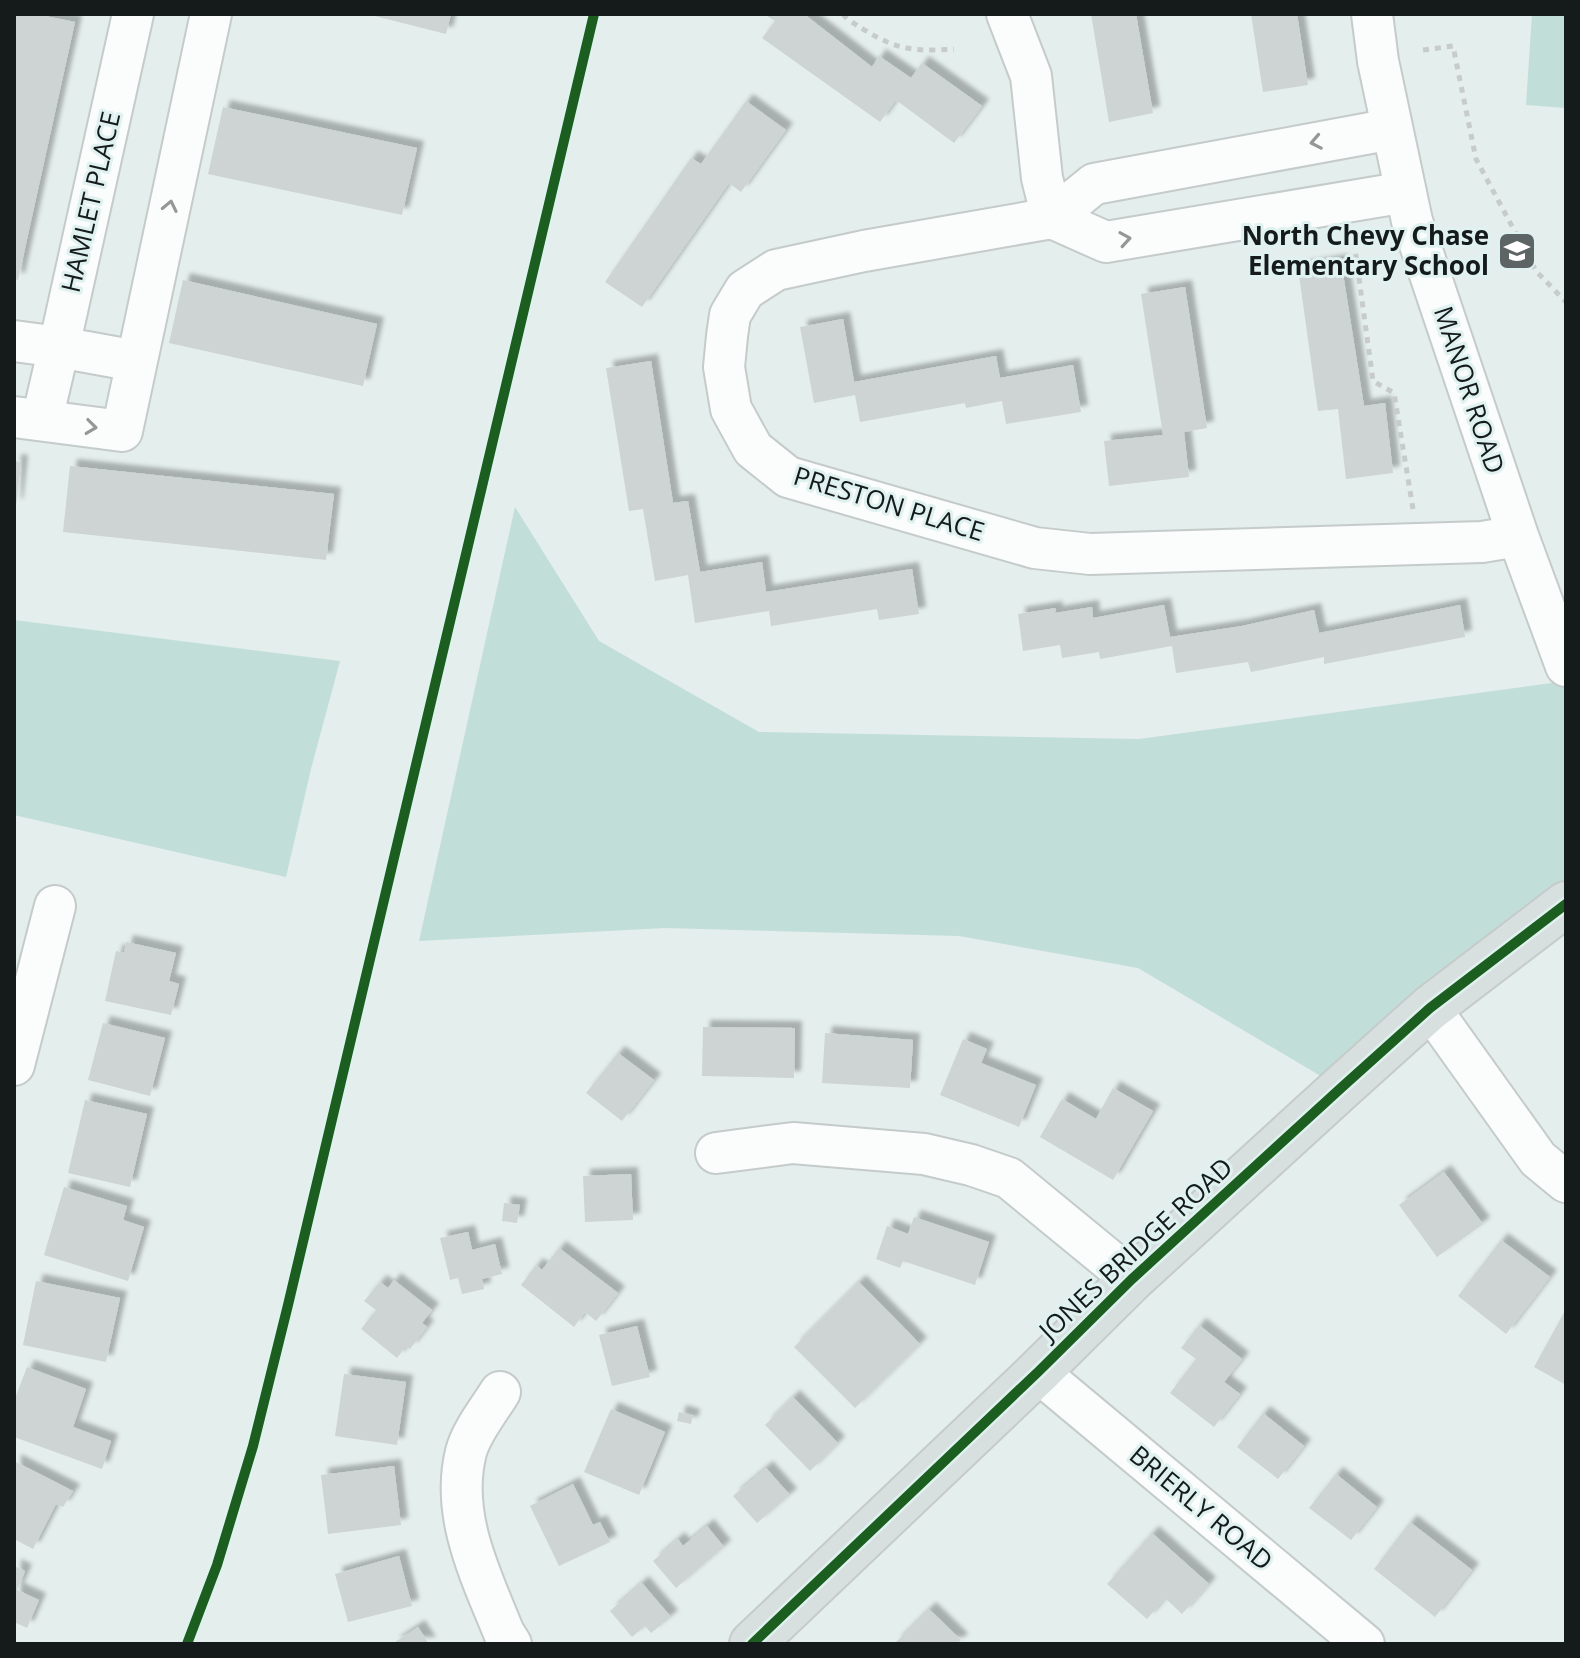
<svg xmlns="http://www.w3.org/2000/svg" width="1580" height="1658" viewBox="0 0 1580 1658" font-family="'Open Sans',sans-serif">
<defs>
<filter id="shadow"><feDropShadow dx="7" dy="-7" stdDeviation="2" flood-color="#0004"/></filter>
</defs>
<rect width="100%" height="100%" fill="#e4eeec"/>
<path fill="#c2ded9" d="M1532 14H1566V108L1526 105Z
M515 507 599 641 759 732 1139 739 1566 681V904L1341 1088 1138 968 959 936 665 928 419 941Z
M14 620 340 661 311 769 286 877 14 815Z"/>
<path fill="#cdd4d3" filter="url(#shadow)" d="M14 14H35L75 22 18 280 14 279Z
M367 14H451L446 34Z
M764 14H804L872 67 879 56 911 78 922 63 982 106 954 143 896 100 880 122 762 38 775 21Z
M1091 14H1136L1153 113 1109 122Z
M1251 14H1297L1308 85 1263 92Z
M746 101 786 130 741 192 729 183 642 307 605 282 691 158 701 164Z
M223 107 417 148 402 215 208 174Z
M1341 261 1364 406 1385 403 1393 473 1346 479 1338 409 1318 411 1298 268Z
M183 280 377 324 363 386 169 343Z
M1185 287 1207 428 1184 432 1189 477 1109 486 1104 441 1163 435 1141 294Z
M843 319 854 382 996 356 1000 378 1073 365 1081 412 1006 424 1002 401 966 408 965 403 860 422 855 395 814 403 800 327Z
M651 361 673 503 688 501 700 572 762 562 766 592 912 569 919 614 879 620 877 609 771 626 769 611 695 623 688 575 655 581 643 509 629 511 606 368Z
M14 461 21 462 16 506 14 505Z
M70 466 334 494 326 560 63 532Z
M1164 605 1170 637 1242 626 1314 610 1319 633 1460 605 1465 637 1324 664V657L1251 672 1248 662 1176 673 1172 646 1100 659 1099 652 1062 658 1060 645 1023 651 1018 614 1056 608 1055 613 1092 607 1093 618Z
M126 942 176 953 169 981 179 984 171 1015 105 1001 116 951 124 953Z
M103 1023 165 1038 150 1096 88 1080Z
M703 1027 795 1028 794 1078 702 1076Z
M825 1033 913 1040 910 1088 822 1083Z
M963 1039 987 1049 981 1063 1036 1085 1019 1127 940 1095Z
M618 1053 654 1080 622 1121 586 1093Z
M1113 1088 1153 1111 1113 1180 1040 1137 1062 1099 1096 1119Z
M85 1100 147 1114 130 1187 68 1173Z
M1444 1172 1483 1224 1437 1257 1399 1205Z
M631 1174 633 1220 585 1222 583 1176Z
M64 1187 127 1206 123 1220 144 1227 128 1281 44 1255Z
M504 1203 520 1205 517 1223 502 1221Z
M914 1217 989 1242 975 1285 903 1261 900 1268 876 1259 887 1226 908 1234Z
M468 1232 472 1250 495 1244 502 1274 482 1279 484 1289 462 1294 458 1278 450 1280 440 1238Z
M1501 1240 1550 1277 1506 1334 1458 1296Z
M559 1248 618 1293 596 1321 585 1312 574 1327 521 1285 536 1265 542 1270Z
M394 1280 432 1310 422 1323 427 1327 410 1349 406 1346 397 1358 361 1329 376 1310 364 1301 380 1282 388 1288Z
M36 1281 120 1298 106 1362 23 1345Z
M859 1282 920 1344 855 1408 794 1347Z
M1566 1309V1385L1534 1367Z
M1199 1325 1242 1359 1224 1382 1240 1394 1214 1427 1170 1393 1196 1359 1181 1348Z
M637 1326 650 1377 612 1386 599 1335Z
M27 1367 86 1389 73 1427 111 1441 102 1469 14 1437V1401Z
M344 1374 406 1382 397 1445 335 1436Z
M793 1397 838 1443 810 1471 765 1425Z
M611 1409 665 1432 639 1495 584 1472Z
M679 1412 693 1416 691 1424 677 1421Z
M1263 1413 1304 1446 1278 1479 1237 1447Z
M14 1461 73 1491 63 1507 56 1504 33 1549 14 1539Z
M394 1466 401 1525 328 1534 321 1475Z
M766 1468 790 1495 757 1523 733 1496Z
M1336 1474 1377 1507 1351 1540 1309 1508Z
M573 1484 593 1525 600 1522 610 1542 559 1566 530 1506Z
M1410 1522 1472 1570 1435 1617 1374 1569Z
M707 1526 724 1547 676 1588 653 1561 678 1539 683 1546Z
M1152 1533 1209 1584 1182 1614 1165 1598 1147 1619 1107 1584Z
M399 1556 412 1606 348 1622 335 1574Z
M14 1566 25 1571 17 1590 39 1600 27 1628 14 1622Z
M642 1583 671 1617 651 1633 645 1626 632 1637 610 1611Z
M929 1609 961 1640 957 1644H894Z
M418 1627 429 1644H392Z"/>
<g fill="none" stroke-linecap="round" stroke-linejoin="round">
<g stroke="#c4cbca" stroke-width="44">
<path id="minor" d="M1007 14 1031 76 1042 178 1052 218
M1372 14 1378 61 1412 221 1518 536 1566 666
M1392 129 1094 184 1052 218 864 251 776 270 745 290 730 315 727 336 724 367 731 409 753 449 788 477 1035 548 1090 554 1482 542 1518 536
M1052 218 1106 242 1406 192
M14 341 59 347 133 14
M14 417 122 431 211 14
M42 420 59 347 136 361
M1430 1008 1538 1159 1566 1182
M14 1065 55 906
M716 1153 793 1143 924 1154 971 1165 1009 1178 1132 1279
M1038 1372 1364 1644
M500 1392C489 1410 471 1432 466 1452 450 1515 481 1576 504 1633L511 1644"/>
</g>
<g stroke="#c6cbca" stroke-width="48">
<path id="major" d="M752 1644 1038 1372 1132 1279 1341 1088 1430 1008 1566 904"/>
</g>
<path stroke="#c7cbcb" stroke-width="5" stroke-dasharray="6 6" stroke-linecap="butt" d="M843 14 847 19C889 46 903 53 954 49
M1423 50 1453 46 1476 159 1536 271 1566 302
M1354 242 1373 381 1394 393 1413 509"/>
<use href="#minor" stroke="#fbfcfc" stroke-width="40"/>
<use href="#major" stroke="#d7e0df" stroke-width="44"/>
<g stroke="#e0f2ef" stroke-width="15">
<path id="cycleway" d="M187 1644 217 1565 253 1446 288 1305 594 14
M752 1644 1038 1372 1132 1279 1341 1088 1430 1008 1566 904"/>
</g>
<use href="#cycleway" stroke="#1b5e20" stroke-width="10"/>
</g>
<defs><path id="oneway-chevron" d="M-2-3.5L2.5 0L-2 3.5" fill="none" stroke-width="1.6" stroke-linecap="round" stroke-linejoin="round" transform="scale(2)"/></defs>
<g stroke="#939796">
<use href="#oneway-chevron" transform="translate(1316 142) rotate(169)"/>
<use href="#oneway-chevron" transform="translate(170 206) rotate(-78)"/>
<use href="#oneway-chevron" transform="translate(1125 239) rotate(-9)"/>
<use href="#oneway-chevron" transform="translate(91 427) rotate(7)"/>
</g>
<defs>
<g id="school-square" transform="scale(2)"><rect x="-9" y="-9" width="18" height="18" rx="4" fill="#5d6564" stroke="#e0f2ef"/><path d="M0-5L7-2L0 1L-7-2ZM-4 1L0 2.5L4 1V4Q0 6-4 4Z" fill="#fff"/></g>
</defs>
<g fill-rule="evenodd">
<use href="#school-square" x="1517" y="251"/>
</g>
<g text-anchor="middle" stroke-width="6" stroke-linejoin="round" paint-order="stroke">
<g font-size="26" fill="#141b1a" stroke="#e0f2ef">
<text transform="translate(91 202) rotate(-77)" y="9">HAMLET PLACE</text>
<text transform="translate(1469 390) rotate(72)" y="9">MANOR ROAD</text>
<text transform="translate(889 504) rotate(17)" y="9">PRESTON PLACE</text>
<text transform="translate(1136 1249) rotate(-43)" y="9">JONES BRIDGE ROAD</text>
<text transform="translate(1201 1508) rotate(40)" y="9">BRIERLY ROAD</text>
</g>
<g font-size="26" font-weight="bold" fill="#141b1a" stroke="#e0f2ef" text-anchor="end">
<text x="1489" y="245">North Chevy Chase<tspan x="1489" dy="30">Elementary School</tspan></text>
</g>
</g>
<rect width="1580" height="1658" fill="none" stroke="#141b1a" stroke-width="32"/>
</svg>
